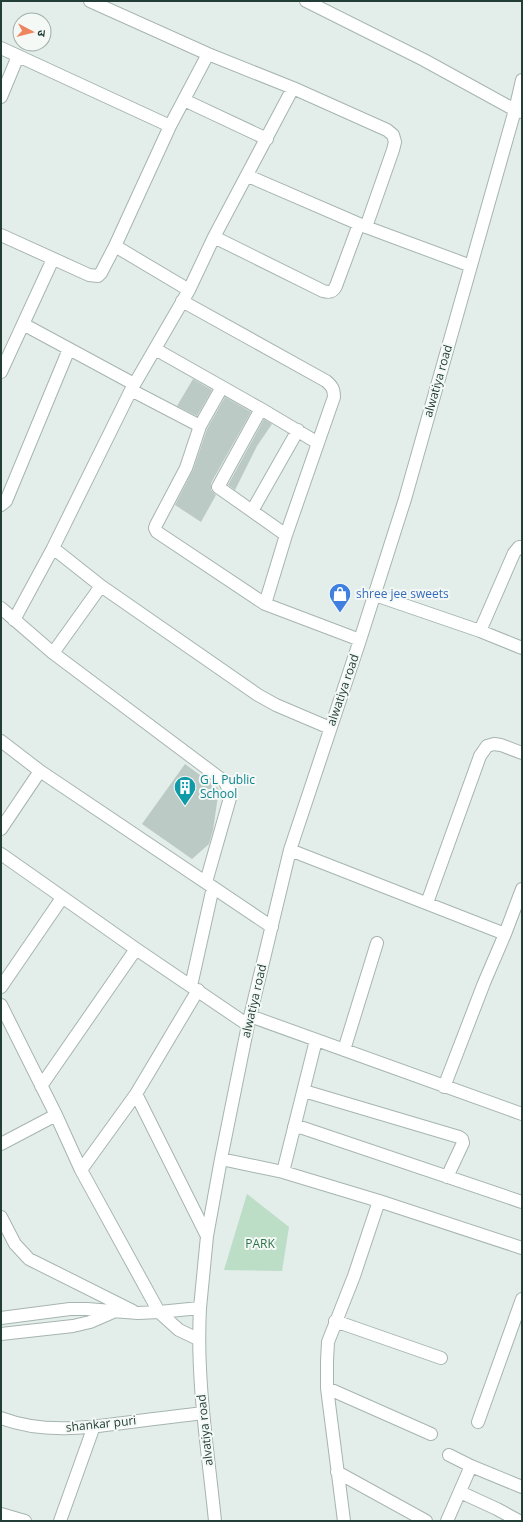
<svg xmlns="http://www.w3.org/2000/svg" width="523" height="1522" viewBox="0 0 523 1522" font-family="'Open Sans','Noto Sans Devanagari',sans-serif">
<rect width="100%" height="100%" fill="#e3ede9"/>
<path fill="#bcddc6" d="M247 1194 289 1227 282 1271 224 1270Z"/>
<path fill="#bbcac5" d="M193 379 212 390 197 416 177 406Z
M225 397 251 412 211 483V490L216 495 201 522 175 505 193 470 207 429Z
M264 419 272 424 257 446 235 490 228 485Z
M185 764 219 789 213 830 209 844 192 859 142 824Z"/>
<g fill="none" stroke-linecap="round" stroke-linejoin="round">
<g stroke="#a6b5b0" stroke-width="14">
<path id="minor" d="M90 1 208 54 293 88 387 130 393 135 395 142 393 150 366 227
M306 1 424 60 515 110 522 112
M1 48 170 126
M293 88 214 237 189 290 131 390 53 548 101 586 258 695 276 705 330 728
M1 97 18 56
M184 100 267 139
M248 176 366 227 471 266
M1 235 89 275 98 276 101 273 115 246 170 126 208 54
M214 237 323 291C330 293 333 292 336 286L359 224
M115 246 189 290
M182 301 326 381C332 386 334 389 334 397L286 535 265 604
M23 324 134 384
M155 349 261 409 218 487 286 535
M1 372 53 259
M222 387 200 426 186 468 156 525 155 528 157 532 265 604 360 640
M131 390 200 426
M261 409 318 443
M1 505 6 501 69 349
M252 511 298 430
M375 595 480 631 514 553 519 547H522
M1 608 53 653 225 782 228 788 230 798 206 882
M14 620 53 548
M480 631 522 648
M53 653 101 586
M1 741 40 771 272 927
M1 829 40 771
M290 850 505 934 522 889
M1 854 136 949 248 1025
M427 903 480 756 487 746 494 744 501 745 522 753
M191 986 213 887
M1 987 62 898
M198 990 136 1094 207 1236
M1 1005 56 1115 81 1170 159 1312 179 1330 198 1339
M250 1016 522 1114
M344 1050 377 943
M41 1086 136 949
M444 1087 484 983 505 934
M304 1091 459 1137 462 1139 463 1143 447 1177
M294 1127 303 1128 522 1202
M1 1144 56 1115
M221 1159 283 1172 379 1201 354 1276 328 1342 327 1361V1388L344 1521
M81 1170 136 1094
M283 1172 316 1040
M379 1201 522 1248
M1 1217 15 1244 29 1259 133 1311
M200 1308 207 1236 221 1159 248 1025 290 850 360 640 405 499 515 110 522 80
M1 1318 70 1309H87L138 1313 159 1312 200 1308C196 1380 208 1450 215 1521
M335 1321 441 1358
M1 1334 73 1326 90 1322 113 1312
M327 1388 431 1434
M1 1418C45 1435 93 1427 138 1421 160 1418 181 1416 203 1413
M478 1422 522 1299
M471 1466 522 1487
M337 1472 426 1521
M460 1492 497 1509 519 1521
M1 1514 25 1521
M60 1521 94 1426
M447 1521 471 1466 449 1455"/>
</g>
<use href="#minor" stroke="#fff" stroke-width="12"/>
</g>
<defs>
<g id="shop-pin" transform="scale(1.15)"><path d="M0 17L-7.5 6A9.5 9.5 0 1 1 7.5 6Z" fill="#3f7fe0" stroke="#f4f9f6"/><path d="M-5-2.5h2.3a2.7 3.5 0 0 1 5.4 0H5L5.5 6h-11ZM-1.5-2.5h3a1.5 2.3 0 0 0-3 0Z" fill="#fff"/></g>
<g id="building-pin" transform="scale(1.15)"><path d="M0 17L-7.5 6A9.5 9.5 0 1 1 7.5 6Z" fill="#0f9aa8" stroke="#f4f9f6"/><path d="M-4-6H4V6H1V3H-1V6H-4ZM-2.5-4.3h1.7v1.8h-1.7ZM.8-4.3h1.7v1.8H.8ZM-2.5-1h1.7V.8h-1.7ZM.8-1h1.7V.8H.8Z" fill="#fff"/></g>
</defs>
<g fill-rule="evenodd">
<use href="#shop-pin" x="340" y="594"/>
<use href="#building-pin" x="185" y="787"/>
</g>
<g text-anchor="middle" stroke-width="4" stroke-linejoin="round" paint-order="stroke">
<g font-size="12" fill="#233e37" stroke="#f4f9f6">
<text transform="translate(438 381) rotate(-74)" y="4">alwatiya road</text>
<text transform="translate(343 690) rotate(-71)" y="4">alwatiya road</text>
<text transform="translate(254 1001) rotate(-77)" y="4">alwatiya road</text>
<text transform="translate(101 1424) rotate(-6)" y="4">shankar puri</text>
<text transform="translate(205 1430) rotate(-96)" y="4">alvatiya road</text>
</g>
<g font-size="12" fill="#366cbe" stroke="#f4f9f6" text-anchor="start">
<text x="356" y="598">shree jee sweets</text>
</g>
<g font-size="12" fill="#0d838f" stroke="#f4f9f6" text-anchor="start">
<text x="200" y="784">G L Public<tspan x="200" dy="14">School</tspan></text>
</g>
<g font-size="12" fill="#2e744a" stroke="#f4f9f6">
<text x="260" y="1248">PARK</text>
</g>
</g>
<rect width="523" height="1522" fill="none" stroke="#233e37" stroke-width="4"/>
<g transform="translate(32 32) rotate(97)"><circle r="19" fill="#f4f9f6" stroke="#a0aeaa"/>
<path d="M0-3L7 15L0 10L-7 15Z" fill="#ef855e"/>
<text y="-6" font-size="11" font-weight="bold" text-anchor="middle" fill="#233e37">उ</text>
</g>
</svg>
